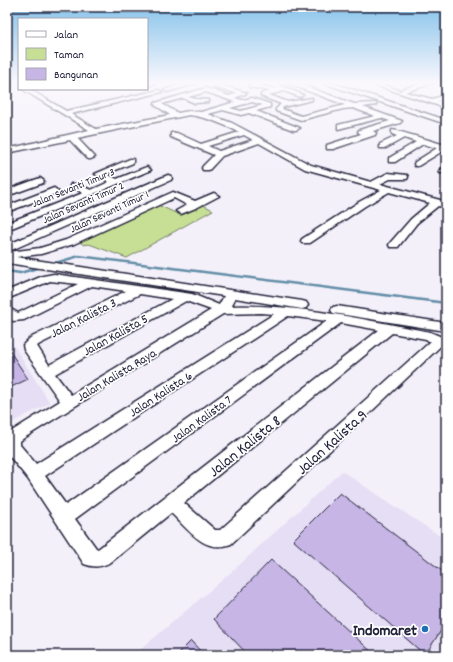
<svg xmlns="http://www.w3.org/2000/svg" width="453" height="662" viewBox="0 0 453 662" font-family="Dekko,sans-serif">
<rect width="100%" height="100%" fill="#f4f0fa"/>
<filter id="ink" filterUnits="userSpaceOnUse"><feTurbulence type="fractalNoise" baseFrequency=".025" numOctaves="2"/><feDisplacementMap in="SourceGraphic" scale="8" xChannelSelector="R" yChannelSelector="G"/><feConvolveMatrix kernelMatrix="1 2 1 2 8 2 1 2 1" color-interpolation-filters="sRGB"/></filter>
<g filter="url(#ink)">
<path fill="#e6def4" d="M7 335 50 403 7 425Z
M342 471 446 540V655H134L228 575Z"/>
<path fill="#c7df95" stroke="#748068" d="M158 205 180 215 203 205 213 210 127 258 89 244 84 245 78 241Z"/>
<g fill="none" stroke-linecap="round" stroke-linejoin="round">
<path stroke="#628da6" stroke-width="2.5" d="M52 264 79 256 446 303
M7 271 20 273 41 267"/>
</g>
<path fill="#c6b5e5" stroke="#22223b" d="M7 347 28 379 7 389Z
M340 493 446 574V623L425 655 293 540Z
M271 560 375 655H248L214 619Z
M191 641 204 655H177Z"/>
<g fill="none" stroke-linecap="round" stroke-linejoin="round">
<g stroke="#22223b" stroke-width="3">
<path id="minor" d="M147 83H156L148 86Z
M186 83H198L167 92 164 90Z
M252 83H260L257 85 278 89 265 83H275L303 95 300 97 284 91 269 95 288 102 312 98V100L283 107 282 109 301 116 345 105 287 83H297L354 104 376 103V105L363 107 402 121 400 123 373 131 376 133 375 135 333 149H327V145L361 134 358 132 359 130 390 121 381 118 338 129V125L375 116 353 108 343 109 301 120 276 111V109L281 104 261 96V94L270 91 249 87V85Z
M323 83H333L446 120V124Z
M369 83H379L401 91 402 89 422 83H433L405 92 432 99 446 95V99L438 101 446 104V108Z
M217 85 224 86 247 93 235 98 242 100 252 98 270 104V107L256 111 300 128 296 130H293L249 113 241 115 223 110 208 114 232 123 311 165 371 182 388 173 407 175 408 177 407 179H390L380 184 440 200 446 202V208L438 206 417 223 398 247H390L389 245 390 243 411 219 430 203 389 192 365 206 310 243H302L301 241 302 239 359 202 381 190 305 169 259 143 222 156 209 170H203L202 168 203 166 214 155 171 137V133H177L201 144 239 132C223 124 207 117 189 115L77 138 95 157 91 159H88L70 140 7 153V149L89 130 22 89H29L66 111 159 90 162 92 71 114 96 129 170 115 155 105V103L206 88 229 96 237 93 215 88V86ZM206 92 235 102 201 112 189 111 178 113 162 104 183 98 195 103 209 102V100L196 99 188 97ZM252 102 263 105 241 111 230 108ZM244 135 253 140 219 151 208 146Z
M392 130C397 130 434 142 442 144L446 143V149L418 166H415L414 164 415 162 437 148 423 144 395 162H389V158L416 142 404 138 386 148H380V144L397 136 392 134Z
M130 159H133V163L106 174 117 179 144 168 147 167 151 170 7 230V223L83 193 70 186 71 184H77L91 190 109 182 95 174Z
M446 166V173H440L439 171Z
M168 175 171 176 172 178 171 180 7 252V245Z
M40 178 44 181 43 183 7 196V190Z
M54 188 58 191 57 193 7 212V206Z
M173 192 195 201 214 193 219 196 198 207 181 214 176 211 187 205 174 198 74 244 41 254 16 257 302 301 306 302 308 305 306 308 302 309 235 298 232 306C298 304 365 320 430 332L444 338 446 341 231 544C204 554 189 530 171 513L111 562C101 567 95 568 84 564L28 479 7 453V434L60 401 24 350 23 345 30 338 126 291 92 286 24 320 13 321 7 318V307L18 313 78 284 50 281 7 299V291L43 276 54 274 192 294 219 305 224 296 7 263V257H11L8 254 9 252 40 248 66 240ZM140 294 172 299 49 365 37 346 40 344ZM186 301 211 310 71 395 55 374ZM261 313 274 314 36 464 20 445V441L24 438 223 314ZM288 316 327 321 66 505 45 476ZM341 323 379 330 98 549 96 548 75 519ZM392 333 426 339 430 342 220 530H215L184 503Z
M337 306 446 323V331L333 313 331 310 333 307Z"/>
</g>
<use href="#minor" fill="#fff" fill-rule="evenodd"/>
</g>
</g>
<linearGradient id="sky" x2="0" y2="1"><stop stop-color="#83c1ea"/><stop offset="0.47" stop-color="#faf8fd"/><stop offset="1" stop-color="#faf8fd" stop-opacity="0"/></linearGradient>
<rect width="453" height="176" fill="url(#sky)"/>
<circle fill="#1f6fb2" stroke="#fff" stroke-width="1.5" cx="425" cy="629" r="4"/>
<g text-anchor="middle" stroke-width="3.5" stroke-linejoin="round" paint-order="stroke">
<g font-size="11" fill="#22223b" stroke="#fff">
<text transform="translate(73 187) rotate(-22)" y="4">Jalan Sevanti Timur 3</text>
<text transform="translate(83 202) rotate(-24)" y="4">Jalan Sevanti Timur 2</text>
<text transform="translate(109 211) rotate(-25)" y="4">Jalan Sevanti Timur 1</text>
</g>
<g font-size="13" fill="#22223b" stroke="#fff">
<text transform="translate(83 317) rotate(-27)" y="5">Jalan Kalista 3</text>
<text transform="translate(115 334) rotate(-29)" y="5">Jalan Kalista 5</text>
<text transform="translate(116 374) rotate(-31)" y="5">Jalan Kalista Raya</text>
<text transform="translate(160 393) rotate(-33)" y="5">Jalan Kalista 6</text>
<text transform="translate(201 418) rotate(-36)" y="5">Jalan Kalista 7</text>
</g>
<g font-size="16" fill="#22223b" stroke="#fff">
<text transform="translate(331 441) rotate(-42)" y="6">Jalan Kalista 9</text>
<text transform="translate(244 445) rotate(-39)" y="6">Jalan Kalista 8</text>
</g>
<g font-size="16" font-weight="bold" fill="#22223b" stroke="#fff" text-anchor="end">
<text x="417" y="635">Indomaret</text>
</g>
</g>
<rect width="453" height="662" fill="none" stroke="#fff" stroke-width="24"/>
<rect x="12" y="12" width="429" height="638" fill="none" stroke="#22223b" stroke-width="1.5" filter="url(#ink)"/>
<rect x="18" y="18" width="130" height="72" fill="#ffffff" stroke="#a7a7b1"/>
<rect x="26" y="31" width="20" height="6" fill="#ffffff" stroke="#a7a7b1"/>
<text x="54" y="38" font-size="12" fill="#22223b">Jalan</text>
<rect x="26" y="48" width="20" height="12" fill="#c7df95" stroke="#a7a7b1"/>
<text x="54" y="58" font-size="12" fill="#22223b">Taman</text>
<rect x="26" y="68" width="20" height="12" fill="#c6b5e5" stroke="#a7a7b1"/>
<text x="54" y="78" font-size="12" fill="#22223b">Bangunan</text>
</svg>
